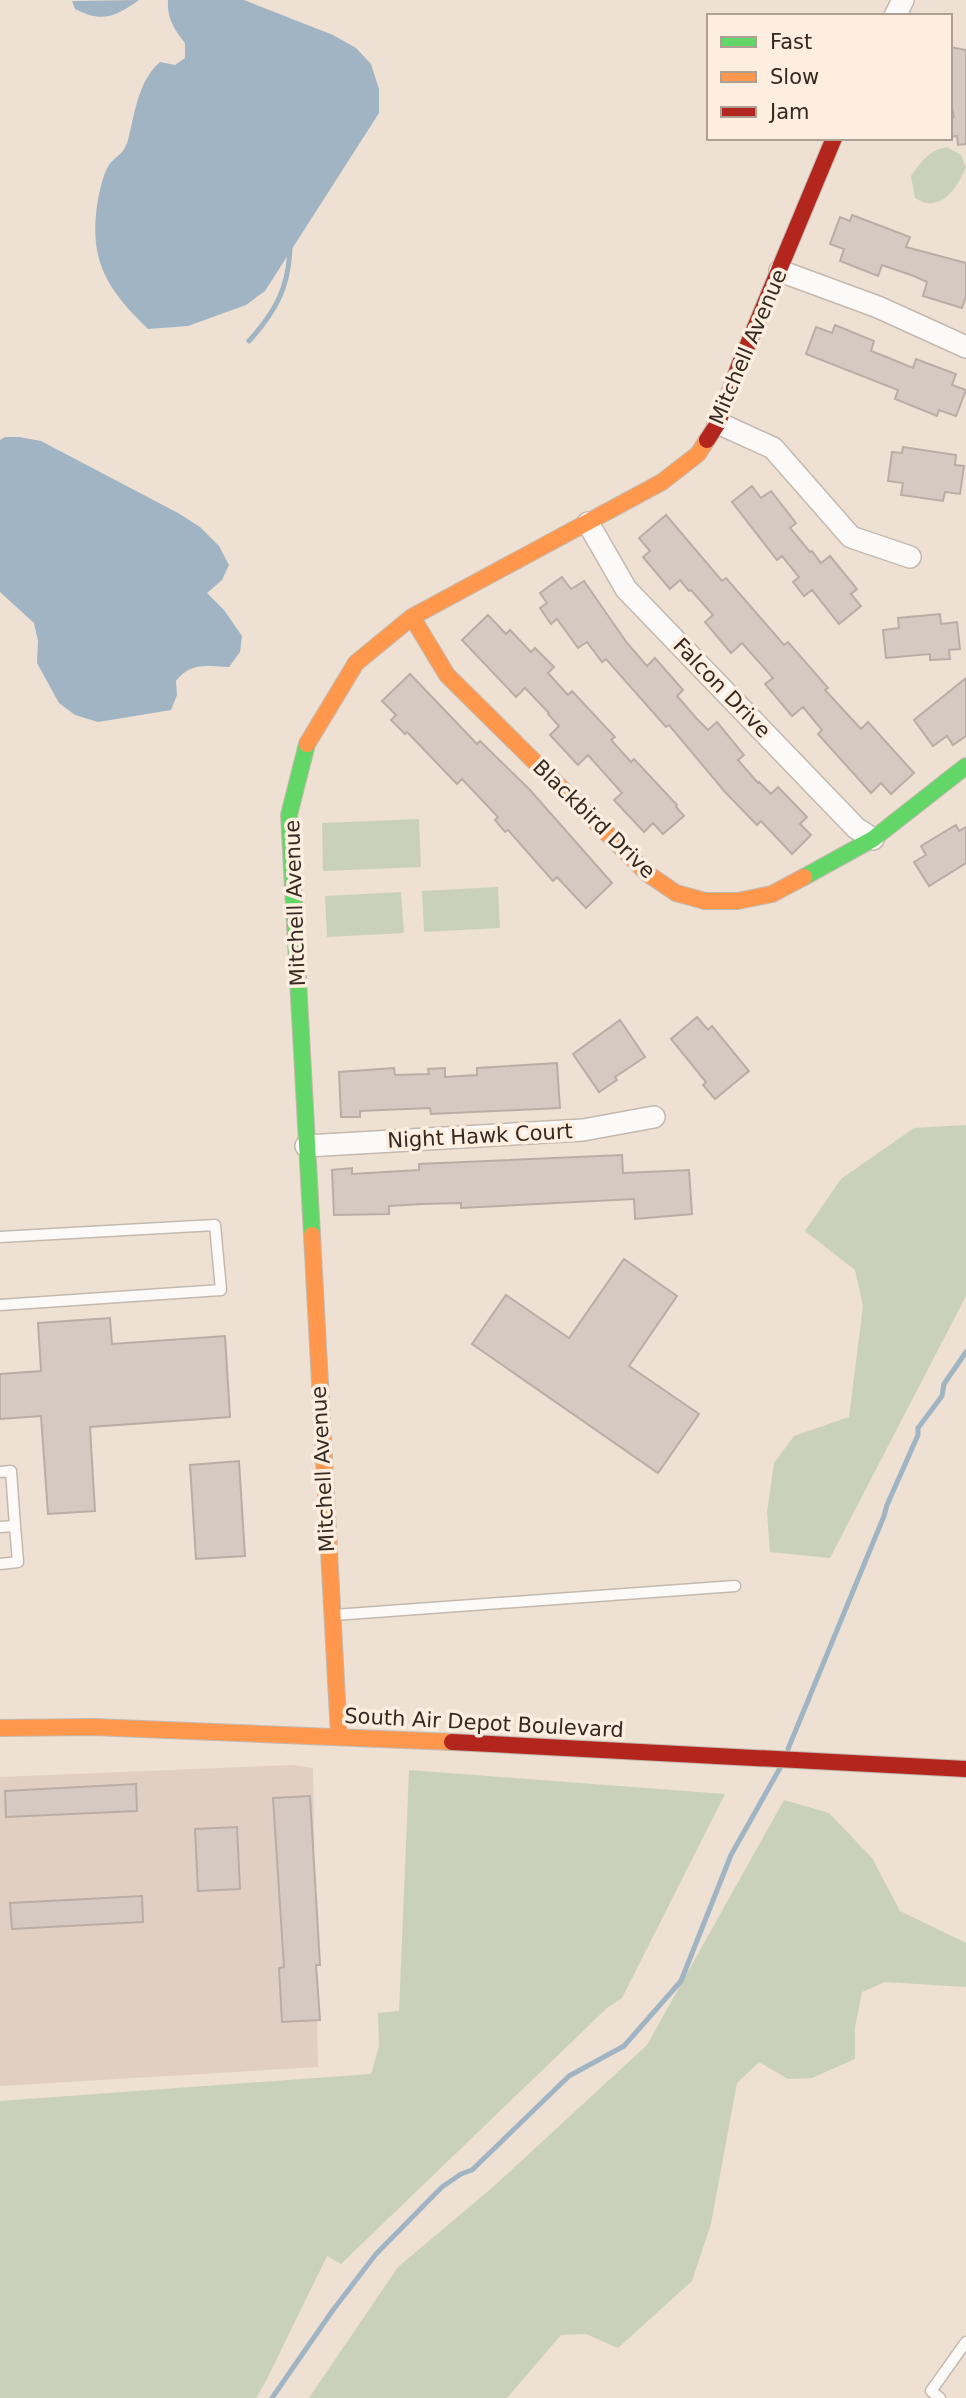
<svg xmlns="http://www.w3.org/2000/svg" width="966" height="2398" viewBox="0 0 966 2398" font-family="'DejaVu Sans',sans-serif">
<rect width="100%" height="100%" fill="#eee0d3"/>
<path fill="#e1cfc3" d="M292 1765 313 1768 318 2067 0 2086V1777Z"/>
<path fill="#c9d1bb" d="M947 147 961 155 966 167C958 187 940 215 915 198L911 176C921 162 929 150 947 147Z
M419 819 421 867 323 871 322 823Z
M498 887 500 928 424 932 422 891Z
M401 892 404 933 327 937 325 896Z
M966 1125V1296L830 1558 770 1552 767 1512 774 1463 794 1436 849 1417 863 1306 855 1270 805 1231 841 1179 914 1128Z
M409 1770 725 1794 622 1998 607 2008 341 2264 327 2256 266 2381 256 2398H0V2101L371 2074 379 2046 378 2013 399 2011Z
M784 1800 829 1813 872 1858 900 1911 966 1943V1987L885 1982 862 1992 855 2027V2059L812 2078 788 2079 759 2062 737 2083 711 2224 692 2281 618 2348 586 2334 561 2335 507 2398H309L398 2267 493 2187 647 2045Z"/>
<path fill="#a0b4c3" d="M139 0C115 17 102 23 75 9L72 1Z
M168 0H244L333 35 356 48 371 64 379 89V113L265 291 246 305 188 326 148 329C109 291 89 263 97 206 99 194 102 176 109 165 115 156 124 155 128 140 135 113 138 81 160 62L175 65 185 58V43C174 29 167 19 168 0Z
M5 437H19L41 441 178 513 200 527 219 546 229 565 222 580 207 593 224 610 242 636 240 652 229 667C207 666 190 662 176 681L177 695 171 710 98 722 75 715 59 703 37 663 38 641 34 623 0 592V440Z"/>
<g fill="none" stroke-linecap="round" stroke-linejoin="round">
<path stroke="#a0b4c3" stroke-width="5" d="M249 341C276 311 289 287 290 247
M788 1749 884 1516 887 1505 918 1435V1428L942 1396 944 1384 966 1352
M272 2398 333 2310 376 2254 442 2187 461 2174 472 2170 569 2076 624 2046 681 1981 731 1855 780 1768"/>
</g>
<path fill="#d6c9c2" stroke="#baada6" stroke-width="2" d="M950 47 966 50V144L958 145 957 136 950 137V118L954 117 950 98Z
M852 215 910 237 906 247 966 263V296L962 308 923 296 927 282 914 276 882 265 878 276 840 261 844 249 830 244 840 217 850 221Z
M835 325 874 341 871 351 884 356 913 368 916 359 956 374 952 385 966 390 956 416 939 410 937 416 895 399 898 390 806 354 816 327 832 333Z
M903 447 956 455 955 465 964 466 960 494 945 492 943 501 901 495 903 483 888 481 892 452 902 453Z
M752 486 761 498 771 491 796 523 790 528 810 552 812 551 821 563 830 556 857 589 851 594 861 606 839 624 812 590 804 596 793 582 799 577 782 556 777 560 732 502Z
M666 515 722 581 726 578 784 645 788 642 828 688 825 690 861 729 868 722 914 773 891 794 881 783 871 793 818 734 822 730 803 707 792 716 765 684 773 678 742 643 731 653 705 622 713 615 691 590 689 591 680 580 670 589 643 557 650 551 639 538Z
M562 577 571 589 584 581 627 643 647 666 655 658 683 690 677 696 697 719 708 730 717 722 744 755 738 760 758 783 759 782 771 794 778 787 807 817 800 824 811 835 792 854 761 821 757 825 725 792 669 725 666 727 606 659 602 662 587 642 578 648 557 619 551 624 540 608 547 603 540 593Z
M940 614 941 624 957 622 960 649 949 650 950 659 930 660V654L886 658 883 630 899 628 898 618Z
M488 615 506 634 510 630 531 652 535 648 554 667 548 673 568 695 572 691 615 737 611 740 631 762 634 759 677 805 676 807 684 816 663 834 653 823 644 832 614 800 622 793 588 755 578 765 550 735 559 726 548 714 549 713 525 688 516 697 462 640Z
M410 674 477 744 480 741 530 790 612 883 586 908 557 877 553 881 508 830 505 832 495 820 498 817 462 779 457 784 407 732 405 734 391 720 396 715 382 701Z
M966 678V736L953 745 947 736 933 746 914 720Z
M956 825 959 831 966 827V863L929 886 914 862 926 855 921 846Z
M697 1017 708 1030 712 1026 749 1071 715 1099 703 1085 706 1082 671 1039Z
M620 1020 645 1057 615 1077 617 1080 599 1092 573 1054Z
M557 1063 560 1108 431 1114 430 1108 360 1111V1117H341L339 1072 394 1068 395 1075 429 1074 428 1069 445 1068V1077L477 1075V1068Z
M622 1155 623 1173 689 1170 692 1214 635 1219 634 1199 461 1208V1203L422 1204 389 1206V1214L334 1215 332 1170 352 1168V1174L419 1170V1164Z
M624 1259 677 1296 629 1366 699 1414 658 1473 472 1344 506 1295 569 1338Z
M110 1318 112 1344 225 1336 230 1417 90 1427 95 1511 48 1514 41 1416 0 1419V1374L41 1371 38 1323Z
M239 1461 245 1556 196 1559 190 1465Z
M136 1784 137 1811 6 1817 5 1791Z
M310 1796 320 1965H316L320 2020 282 2022 279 1968 284 1967 273 1798Z
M237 1827 240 1889 198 1891 195 1829Z
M142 1896 143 1922 12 1929 10 1903Z"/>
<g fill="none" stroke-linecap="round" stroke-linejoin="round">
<g stroke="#c4b9af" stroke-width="13">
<path id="lane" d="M0 1237 215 1225 221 1290 0 1305
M0 1472 11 1471 15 1526
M0 1527 15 1526 18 1562 0 1564
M334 1615 735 1586
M940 2398 931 2391 966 2342"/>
</g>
<g stroke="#c4b9af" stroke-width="24">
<path id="street" d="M895 16 903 0
M780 271 878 307 966 347
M718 423 773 448 851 537 910 557
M588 523 626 589 856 828 873 839
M306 1146 583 1130 654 1117"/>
</g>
<g stroke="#c4b9af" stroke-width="18">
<path id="fast" d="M307 744 289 815 312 1235
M804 877 873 839 966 766"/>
</g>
<g stroke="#c4b9af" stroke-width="18">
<path id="slow" d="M412 617 447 675 648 874 676 893 705 901H738L772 894 804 877
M307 744 356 663 412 617 662 482 698 454 707 440
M312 1235 339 1736
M0 1728 94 1727 452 1742"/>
</g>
<g stroke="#c4b9af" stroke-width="18">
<path id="jam" d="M707 440 718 423 739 366 834 138
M452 1742 966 1769"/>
</g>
<use href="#lane" stroke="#fcfaf8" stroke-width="10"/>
<use href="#street" stroke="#fcfaf8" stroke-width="21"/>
<use href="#fast" stroke="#63d668" stroke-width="16"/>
<use href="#slow" stroke="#ff974d" stroke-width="16"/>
<use href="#jam" stroke="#b3261e" stroke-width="16"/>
</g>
<g text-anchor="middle" stroke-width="7" stroke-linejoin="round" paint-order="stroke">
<g font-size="21" fill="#342920" stroke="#feeee0">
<text transform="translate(748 347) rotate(-67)" y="7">Mitchell Avenue</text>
<text transform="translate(722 688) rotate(46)" y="7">Falcon Drive</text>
<text transform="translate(594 819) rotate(44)" y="7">Blackbird Drive</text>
<text transform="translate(295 903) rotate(-92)" y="7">Mitchell Avenue</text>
<text transform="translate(480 1136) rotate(-3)" y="7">Night Hawk Court</text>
<text transform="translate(323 1469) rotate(-93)" y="7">Mitchell Avenue</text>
<text transform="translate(484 1723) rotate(3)" y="7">South Air Depot Boulevard</text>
</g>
</g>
<rect x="707" y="14" width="245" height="126" fill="#feeee0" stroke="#ad9f93" stroke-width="2"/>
<rect x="721" y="37" width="35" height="10" fill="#63d668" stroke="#ad9f93" stroke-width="2"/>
<text x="770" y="49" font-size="21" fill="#342920">Fast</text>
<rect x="721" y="72" width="35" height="10" fill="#ff974d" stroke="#ad9f93" stroke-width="2"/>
<text x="770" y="84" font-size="21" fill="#342920">Slow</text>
<rect x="721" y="107" width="35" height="10" fill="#b3261e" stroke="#ad9f93" stroke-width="2"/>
<text x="770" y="119" font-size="21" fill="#342920">Jam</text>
</svg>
